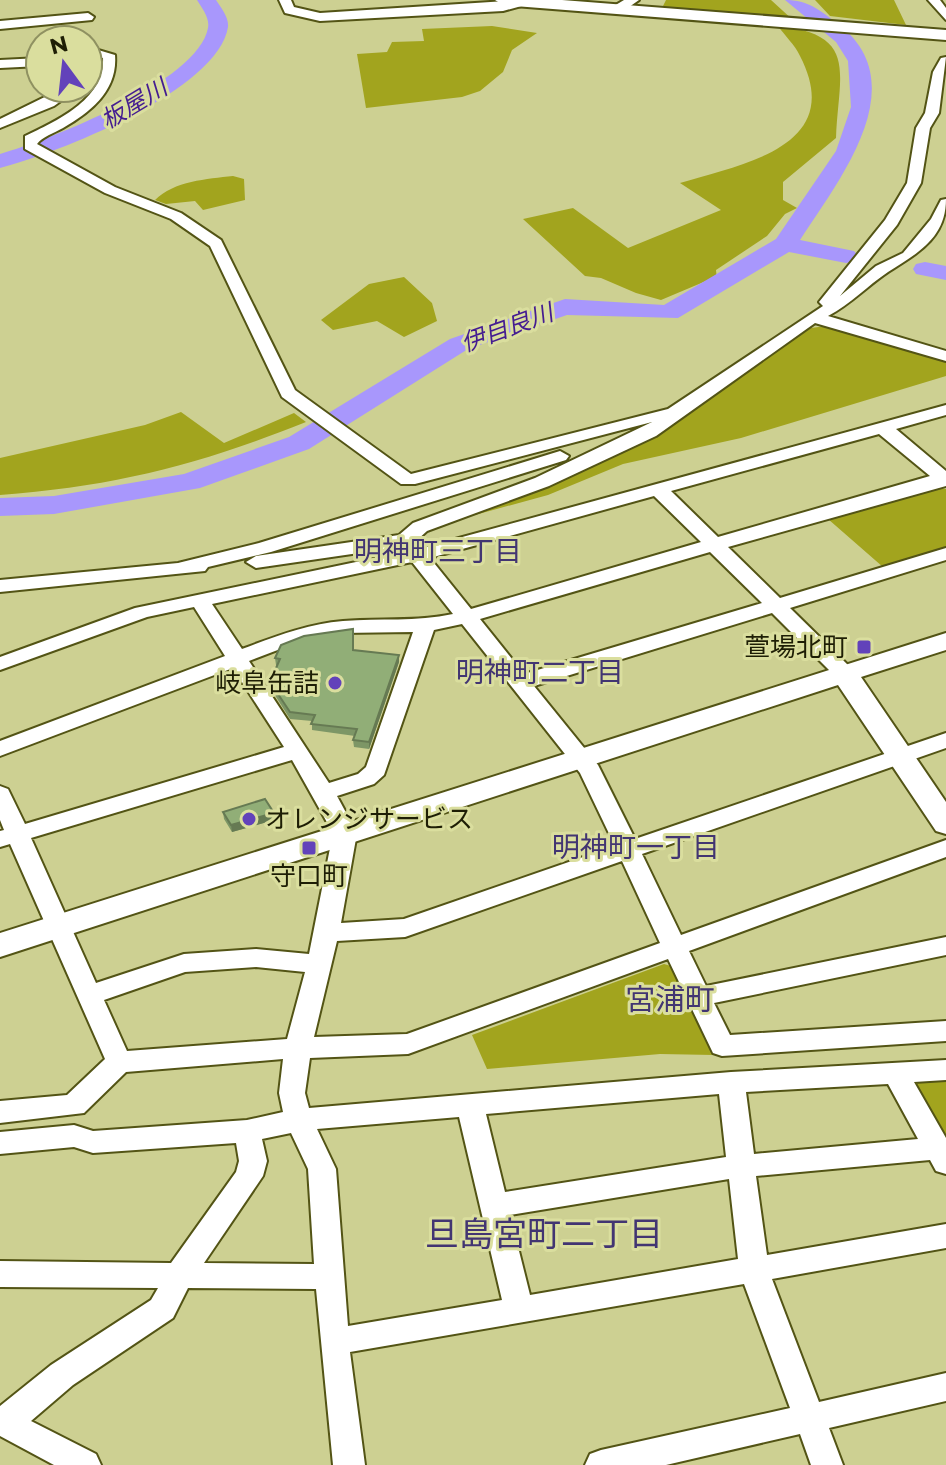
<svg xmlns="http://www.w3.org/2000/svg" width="946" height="1465" viewBox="0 0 946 1465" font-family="Montserrat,'Noto Sans JP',sans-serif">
<rect width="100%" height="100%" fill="#cdd092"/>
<path fill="#a2a41e" d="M666 0H771L794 21 661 10Z
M815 0H894L906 25 830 16Z
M492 26 537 33 512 50 503 72 480 91 462 97 366 108 357 54 387 52 392 42 424 41 422 29Z
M778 26C860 34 838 75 836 138L783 182V200L797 208 785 214 767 236 716 270 717 281H706L661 300 636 293 601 278 585 276 523 219 573 208 628 248 721 210 680 183C742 164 847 147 800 56 795 45 785 36 778 26Z
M233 176 244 179 245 200 203 210 195 201 166 204 155 200C174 181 207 179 233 176Z
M404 277 432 303 437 321 404 337 377 321 333 330 321 320 369 284Z
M826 326 946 361V376L741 438 623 464 548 495 460 519 699 402 811 328Z
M181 412 224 443 294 413 306 422C198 465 116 486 0 495V458L145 425Z
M937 488 946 489V548L883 567 828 519Z
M664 964 671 966 714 1055 660 1054 487 1069 472 1035Z
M902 1078H946V1160Z"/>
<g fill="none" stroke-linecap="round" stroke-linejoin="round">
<path fill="#a897fc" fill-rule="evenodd" d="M197 0H216C221 8 229 17 228 27 218 91 55 154 0 168V154C49 140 198 82 208 28 210 18 202 8 197 0Z
M785 0C809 0 819 10 838 24 917 84 838 181 800 240L854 251 858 256 854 261 846 263 789 252 678 318 567 315 468 349 309 449 200 488 54 514 0 516V498L54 496 184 474 289 437 450 339 565 299 664 305 776 239 836 151 851 107 848 61 836 42Z
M925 262 946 266V280L916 274 913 269 916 264Z"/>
<g stroke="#535415" stroke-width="4">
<path id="minor" d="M279 0H291L294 7 320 13 521 0 536 2 503 11 320 21 285 13Z
M624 0H639L622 12H614V6Z
M928 0H940L946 8V20Z
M88 13 94 17 92 20 0 29V21Z
M88 47 115 55C118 90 91 112 63 128 54 133 42 137 37 144L115 187 181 213 221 240 295 390 411 474 668 409 823 306 819 302 885 220 907 183 916 128 925 113 933 72 941 58 946 57 939 113 930 128 921 183 897 225 840 296 876 266 903 253 931 219 941 200 946 199C946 238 918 253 888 272 867 286 851 304 828 316L946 351V361L815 323 656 436 549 486 427 531 416 541 422 548 946 405V415L896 429 946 471V486L728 547 780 598 946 548V560L790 608 851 668 855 673 851 678H837L772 613 534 686 598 765 635 839 946 733V748L642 854 681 935 946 840V857L689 951 706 986 946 937V955L714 1003 730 1035 946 1021V1041L722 1056 713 1053 668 959 408 1054 310 1058 305 1093 309 1108 731 1072 946 1060V1080L914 1082 946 1138V1174L936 1171 930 1160 756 1176 767 1255 946 1224V1248L772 1279 819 1402 946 1373V1401L829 1428 843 1465H811L800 1434 666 1465H585L590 1454 601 1450 790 1408 744 1284 350 1352 365 1465H333L316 1289 188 1288 173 1318 73 1385 31 1421 96 1454 101 1465H54L0 1436V1406L51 1365 151 1300 158 1288 0 1287V1261L171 1263 236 1172 239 1161 236 1143 93 1153 74 1147 0 1154V1132L74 1125 93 1131 247 1120 283 1112 279 1093 283 1059 126 1072 84 1113 0 1123V1101L67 1095 105 1059 10 844 0 847V831L4 830 0 820V786L8 789 25 824 284 747 233 668 0 756V741L225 656 194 607 147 617 0 670V657L135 608 404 552 400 547 256 568 246 562 256 556 399 535 413 523 535 478 652 422 415 484H401L282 397 210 246 171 219 105 193 25 149V136C57 121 105 99 103 58L88 55ZM879 434 930 476 718 537 671 491ZM654 496 701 542 471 609 430 558ZM710 552 762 603 524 674 480 619ZM412 562 453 614C416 622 380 618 343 621 307 624 274 637 242 649L212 604ZM462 624 580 773 615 846 404 919 341 923 357 833 337 796 374 784 384 775 434 630ZM413 632 366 767 358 774 329 783 249 661 304 640 341 633ZM292 760 333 833 309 954 256 949 184 954 96 983 31 838ZM622 861 660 943 407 1034 314 1037 337 941 405 937ZM256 967 305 972 287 1039 127 1051 104 1000 185 972ZM888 1084 918 1139 754 1154 746 1092ZM719 1094 726 1157 505 1192 486 1114ZM459 1117 502 1300 348 1326 336 1169 317 1129ZM291 1133 308 1169 314 1264 204 1263 263 1176 267 1161 262 1139ZM729 1179 738 1259 530 1295 510 1215Z
M40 58V66L0 68V60Z
M63 88H79L54 106 0 128V119Z
M560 451 569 456 566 460 271 552 208 567 205 571 0 592V580L178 563 259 543Z"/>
</g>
<g stroke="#535415" stroke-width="4">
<path id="tertiary" d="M495 0H562L946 30V40L503 5Z
M946 633V650L861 677 946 802V834L936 831 838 685 0 957V933Z"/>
</g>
<use href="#minor" fill="#fff" fill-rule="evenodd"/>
<use href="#tertiary" fill="#fff" fill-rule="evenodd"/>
</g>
<path fill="#7d9666" d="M353 650 399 655V662L369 749 354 747 353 740 355 736 312 730V721L290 719 271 689 270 682 277 665H276L275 658Z
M223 812 274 813V820L232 832 224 819Z"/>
<path fill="#667a53" d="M399 655V662L369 749V742Z
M274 813V820L232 832 231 825Z"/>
<path fill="#91ae77" stroke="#667a53" stroke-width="2" d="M353 629V650L399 655 369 742 353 740 357 729 311 724 315 715 290 712 270 682 280 659 275 658 281 645 304 636Z
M265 799 274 813 231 825 223 812Z"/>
<g fill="#6242ba" stroke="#dade9e" stroke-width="3">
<rect x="856" y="639" width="16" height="16" rx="4"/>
<circle cx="335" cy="683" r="8"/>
<circle cx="249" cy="819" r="8"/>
<rect x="301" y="840" width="16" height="16" rx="4"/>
</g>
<g text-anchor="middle" stroke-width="6" stroke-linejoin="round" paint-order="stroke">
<g font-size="24" font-style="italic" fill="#441c91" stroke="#dade9e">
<text transform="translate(134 104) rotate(-31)" y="8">板屋川</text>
<text transform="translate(507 328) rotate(-20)" y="8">伊自良川</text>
</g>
<g font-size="26" fill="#1e1e05" stroke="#dade9e" text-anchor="end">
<text x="848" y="656">萱場北町</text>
<text x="319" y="692">岐阜缶詰</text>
<text x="265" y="828" text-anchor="start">オレンジサービス</text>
<text x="309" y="885" text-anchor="middle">守口町</text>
</g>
<g font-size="28" fill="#423572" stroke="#dade9e">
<text x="438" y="561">明神町三丁目</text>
<text x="540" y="682">明神町二丁目</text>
<text x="636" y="857">明神町一丁目</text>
</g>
<g font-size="30" fill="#423572" stroke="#dade9e">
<text x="670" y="1010">宮浦町</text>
</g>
<g font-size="34" fill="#423572" stroke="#dade9e">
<text x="544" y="1246">旦島宮町二丁目</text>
</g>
</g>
<g transform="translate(64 64) rotate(345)"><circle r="38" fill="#dade9e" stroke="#8f9161" stroke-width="2"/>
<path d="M0-6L14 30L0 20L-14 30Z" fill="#6242ba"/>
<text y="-12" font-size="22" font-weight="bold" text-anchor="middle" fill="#1e1e05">N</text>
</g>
</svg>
